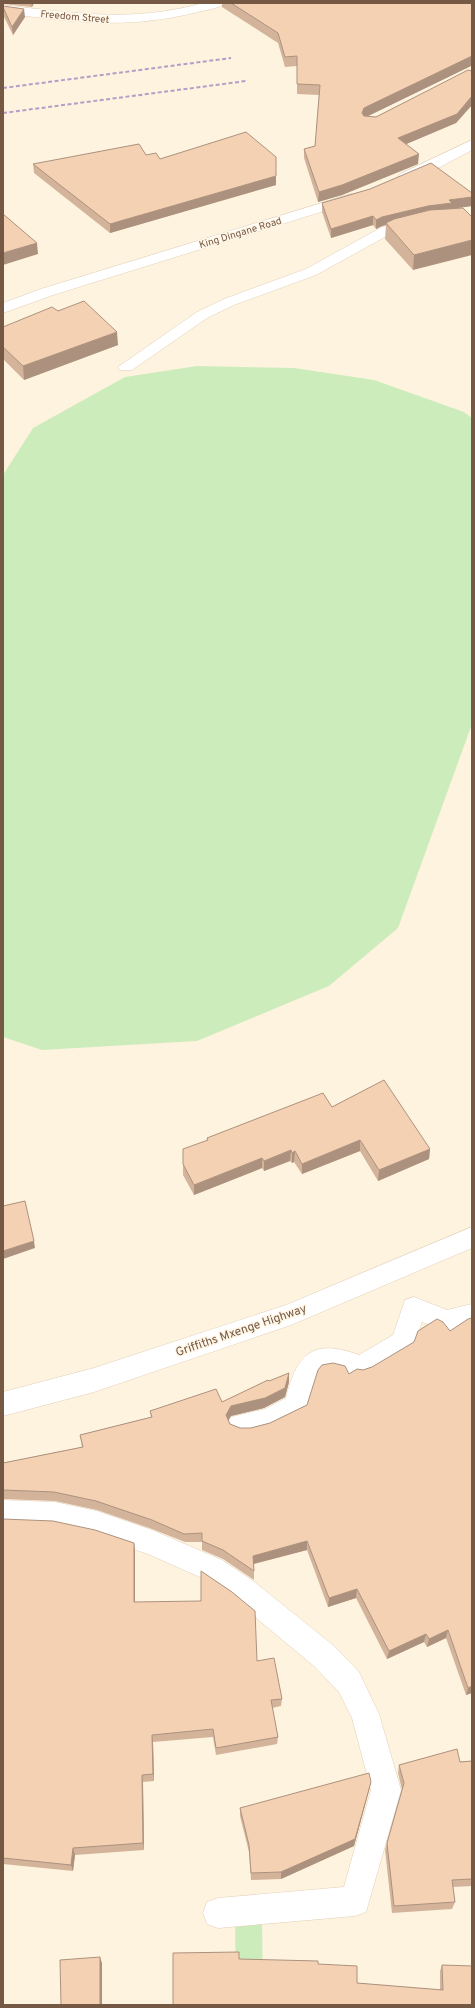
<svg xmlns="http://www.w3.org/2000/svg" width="475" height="2008" viewBox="0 0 475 2008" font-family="Overpass,sans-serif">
<rect width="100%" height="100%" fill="#fef3de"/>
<path fill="#cdecbc" d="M197 366 294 368 374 380 464 412 472 418V724L398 928 329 986 197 1041 42 1050 3 1037V475L33 428 125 377Z
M235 1915H262L263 2005H236Z"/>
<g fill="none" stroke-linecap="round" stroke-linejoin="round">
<g stroke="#e2cfba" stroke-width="1">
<path id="service" d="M413 219 418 220 420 223 418 226 392 233 316 275 234 305 207 318 132 370H120L118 367 197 312 224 299 306 269 382 227Z"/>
</g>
<g stroke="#e2cfba" stroke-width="1">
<path id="minor" d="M203 3H224C219 9 205 10 198 12 125 30 75 22 3 13V5C74 13 132 23 203 3Z
M414 1297 447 1310 472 1304V1326L447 1332 422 1322 412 1350 370 1375 361 1378 332 1371 320 1373 316 1379 306 1413C284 1425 256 1443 231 1433L227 1425 231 1417 265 1409 286 1398C297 1353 313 1338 359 1355L393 1335 405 1300Z
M3 1500 55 1502 97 1511 152 1530 222 1560 253 1581 334 1646 359 1672 379 1714 401 1790 366 1912 355 1916 218 1928 207 1924 203 1913 207 1902 218 1898 344 1887 371 1790 352 1718 339 1692 314 1666 233 1599 202 1578 148 1554 97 1537 55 1528 3 1526Z"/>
</g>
<g stroke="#e2cfba" stroke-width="1">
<path id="tertiary" d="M472 140V150L440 167 405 181 400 180 398 177 400 174Z
M351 194 356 195 358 198 356 201 53 295 3 313V303L41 289Z
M472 1227V1248L291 1325 94 1392 3 1416V1392L94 1368 286 1305Z"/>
</g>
<use href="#service" fill="#fff" fill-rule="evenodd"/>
<use href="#minor" fill="#fff" fill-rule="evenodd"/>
<use href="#tertiary" fill="#fff" fill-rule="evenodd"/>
<path stroke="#b69dc7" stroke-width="2" stroke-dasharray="4 2.5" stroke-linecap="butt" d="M3 88 231 58
M3 113 246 81"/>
</g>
<path fill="#d3b49b" d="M3 3H34L32 7 3 4Z
M222 3H472V67L471 66 368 116 376 117 472 71V105L456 123 406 144 418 164 342 195 318 202 304 158V149L315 146 319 95 297 94V66L285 67 278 43 222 7Z
M3 6 25 17 13 35 3 15Z
M146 155 160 159 276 185 110 233 34 173 33 164Z
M472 193V206L454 208 413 270 385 239 386 225 382 226 376 229 373 225 331 238 322 212V203Z
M58 311 118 345 24 380 3 359V327Z
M332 1107 430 1149 429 1159 378 1181 360 1151 302 1174 294 1162 292 1163 290 1161 264 1171 262 1168 194 1195 183 1175V1164L207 1140V1138Z
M289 1373V1382L285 1397 264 1408 231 1416 228 1420 230 1424 240 1428H251L270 1423 307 1405 349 1374 472 1693 466 1695 446 1638 427 1647 424 1642 387 1659 356 1598 328 1607 307 1550 254 1564V1580L223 1559 202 1550V1542H185L152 1529 97 1510 55 1501 3 1499V1463L82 1447 80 1435 151 1417 150 1411 222 1402Z
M3 1519 134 1543 135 1551V1602L257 1661 282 1699 281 1706 272 1708 278 1737 277 1744 216 1755 213 1737 153 1742 154 1781 143 1782 144 1850 75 1855 73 1871 3 1864Z
M472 1761V1886L453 1887 455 1902 452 1909 392 1913 385 1850 402 1790 398 1773 399 1765Z
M369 1790 354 1846 281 1879 251 1880 249 1852 240 1816V1808Z
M239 1959 318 1964 357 1983 440 1990V1971L442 1965 472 2005H173Z"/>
<path fill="#ac927e" d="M31 3H34L32 7Z
M24 9 25 17 13 35 12 27Z
M472 56 471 66 364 118 362 113 364 108Z
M472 96V105L456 123 397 148 398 138Z
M419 154 418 164 342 195 318 202 319 192Z
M276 176V185L110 233V224Z
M472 197V206L451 209 386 223V225L382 226 376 229V220L382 217 449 200Z
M373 216V225L331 238V229Z
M472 240V255L413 270 414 255Z
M37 243 38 254 3 265V253Z
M117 332 118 345 24 380 23 366Z
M360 1140V1151L302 1174V1164Z
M430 1149 429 1159 378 1181 379 1170Z
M291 1150 290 1161 264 1171V1161Z
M295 1151 294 1162 292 1163V1153Z
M262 1158V1168L194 1195V1185Z
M34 1241 35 1248 3 1259V1251Z
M289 1373V1382L285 1397 264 1408 231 1416 226 1424V1415L231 1406Z
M307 1541V1550L253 1564V1556Z
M134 1543 135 1551V1610L134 1602Z
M357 1589 356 1598 328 1607 329 1598Z
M448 1630 446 1638 427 1647 429 1639Z
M426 1634 424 1642 387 1659 389 1651Z
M472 1686V1693L466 1695 468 1688Z
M152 1735 153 1742 154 1781 153 1774Z
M142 1775 143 1782 144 1850 143 1843Z
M371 1782 369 1790 354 1846 281 1879V1872Z
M73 1848 75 1855 73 1871 71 1865Z
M100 1957 102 1963V2005H100Z"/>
<path fill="#f5d1b4" stroke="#ac927e" d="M231 3H472V56L364 108 362 113 364 116 376 117 468 70 472 71V96L457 114 398 138 419 154 342 185 319 192 304 149 315 146 320 85 297 84V56L285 57 278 33Z
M3 6 24 9 12 27 3 7Z
M246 132 276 157V176L110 224 33 164 139 144 146 155 156 153 160 159Z
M431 163 472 193V197L449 200 452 203 428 206 382 217 376 220 373 216 331 229 322 203 370 189Z
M463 208 472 217V240L414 255 386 223 394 219 430 210Z
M3 214 37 243 3 253Z
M84 301 117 332 23 366 3 347V327L52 307 58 311Z
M384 1080 430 1149 379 1170 360 1140 302 1164 295 1151 292 1153 291 1150 264 1161 262 1158 194 1185 183 1164V1149L208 1140 207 1138 323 1093 332 1107Z
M25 1201 34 1241 3 1251V1206Z
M472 1318V1686L468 1688 448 1630 429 1639 426 1634 389 1651 357 1589 329 1598 307 1541 253 1556 254 1571 223 1550 202 1541V1533L184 1534 152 1520 96 1501 54 1492 3 1490V1463L83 1447 80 1435 152 1417 150 1411 216 1389 222 1402 268 1380 269 1381 289 1373 285 1388 265 1398 231 1406 226 1415 230 1424 240 1428H251L270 1423 307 1405 318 1370 322 1365 333 1363 345 1366 349 1374 357 1369 363 1370 372 1367 414 1342 418 1331 437 1319 443 1322 450 1331 468 1319Z
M3 1519 53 1521 95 1530 134 1543V1602L201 1601V1571L232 1592 255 1611 257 1661 274 1658 282 1699 271 1700 278 1737 216 1748 213 1729 152 1735 153 1774 142 1775 143 1843 73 1848 71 1865 3 1858Z
M457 1749 460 1762 472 1761V1879L452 1880 455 1902 394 1906 387 1843 404 1783 399 1765Z
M369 1773 371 1782 355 1839 281 1872 251 1873 249 1845 240 1808Z
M239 1952V1959L318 1961V1964L357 1966V1983L443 1990 442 1965 472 1966V2005H173V1953Z
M100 1957V2005H61L60 1960Z"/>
<g text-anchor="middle" stroke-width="3" stroke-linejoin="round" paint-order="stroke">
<g font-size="10" fill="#755945" stroke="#fff6e6">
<text transform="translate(75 16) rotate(5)" y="4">Freedom Street</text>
<text transform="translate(240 232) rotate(-17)" y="4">King Dingane Road</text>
</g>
<g font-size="12" fill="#755945" stroke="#fff6e6">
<text transform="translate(241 1330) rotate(-19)" y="4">Griffiths Mxenge Highway</text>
</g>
</g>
<rect width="475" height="2008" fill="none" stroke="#755945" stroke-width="8"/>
</svg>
